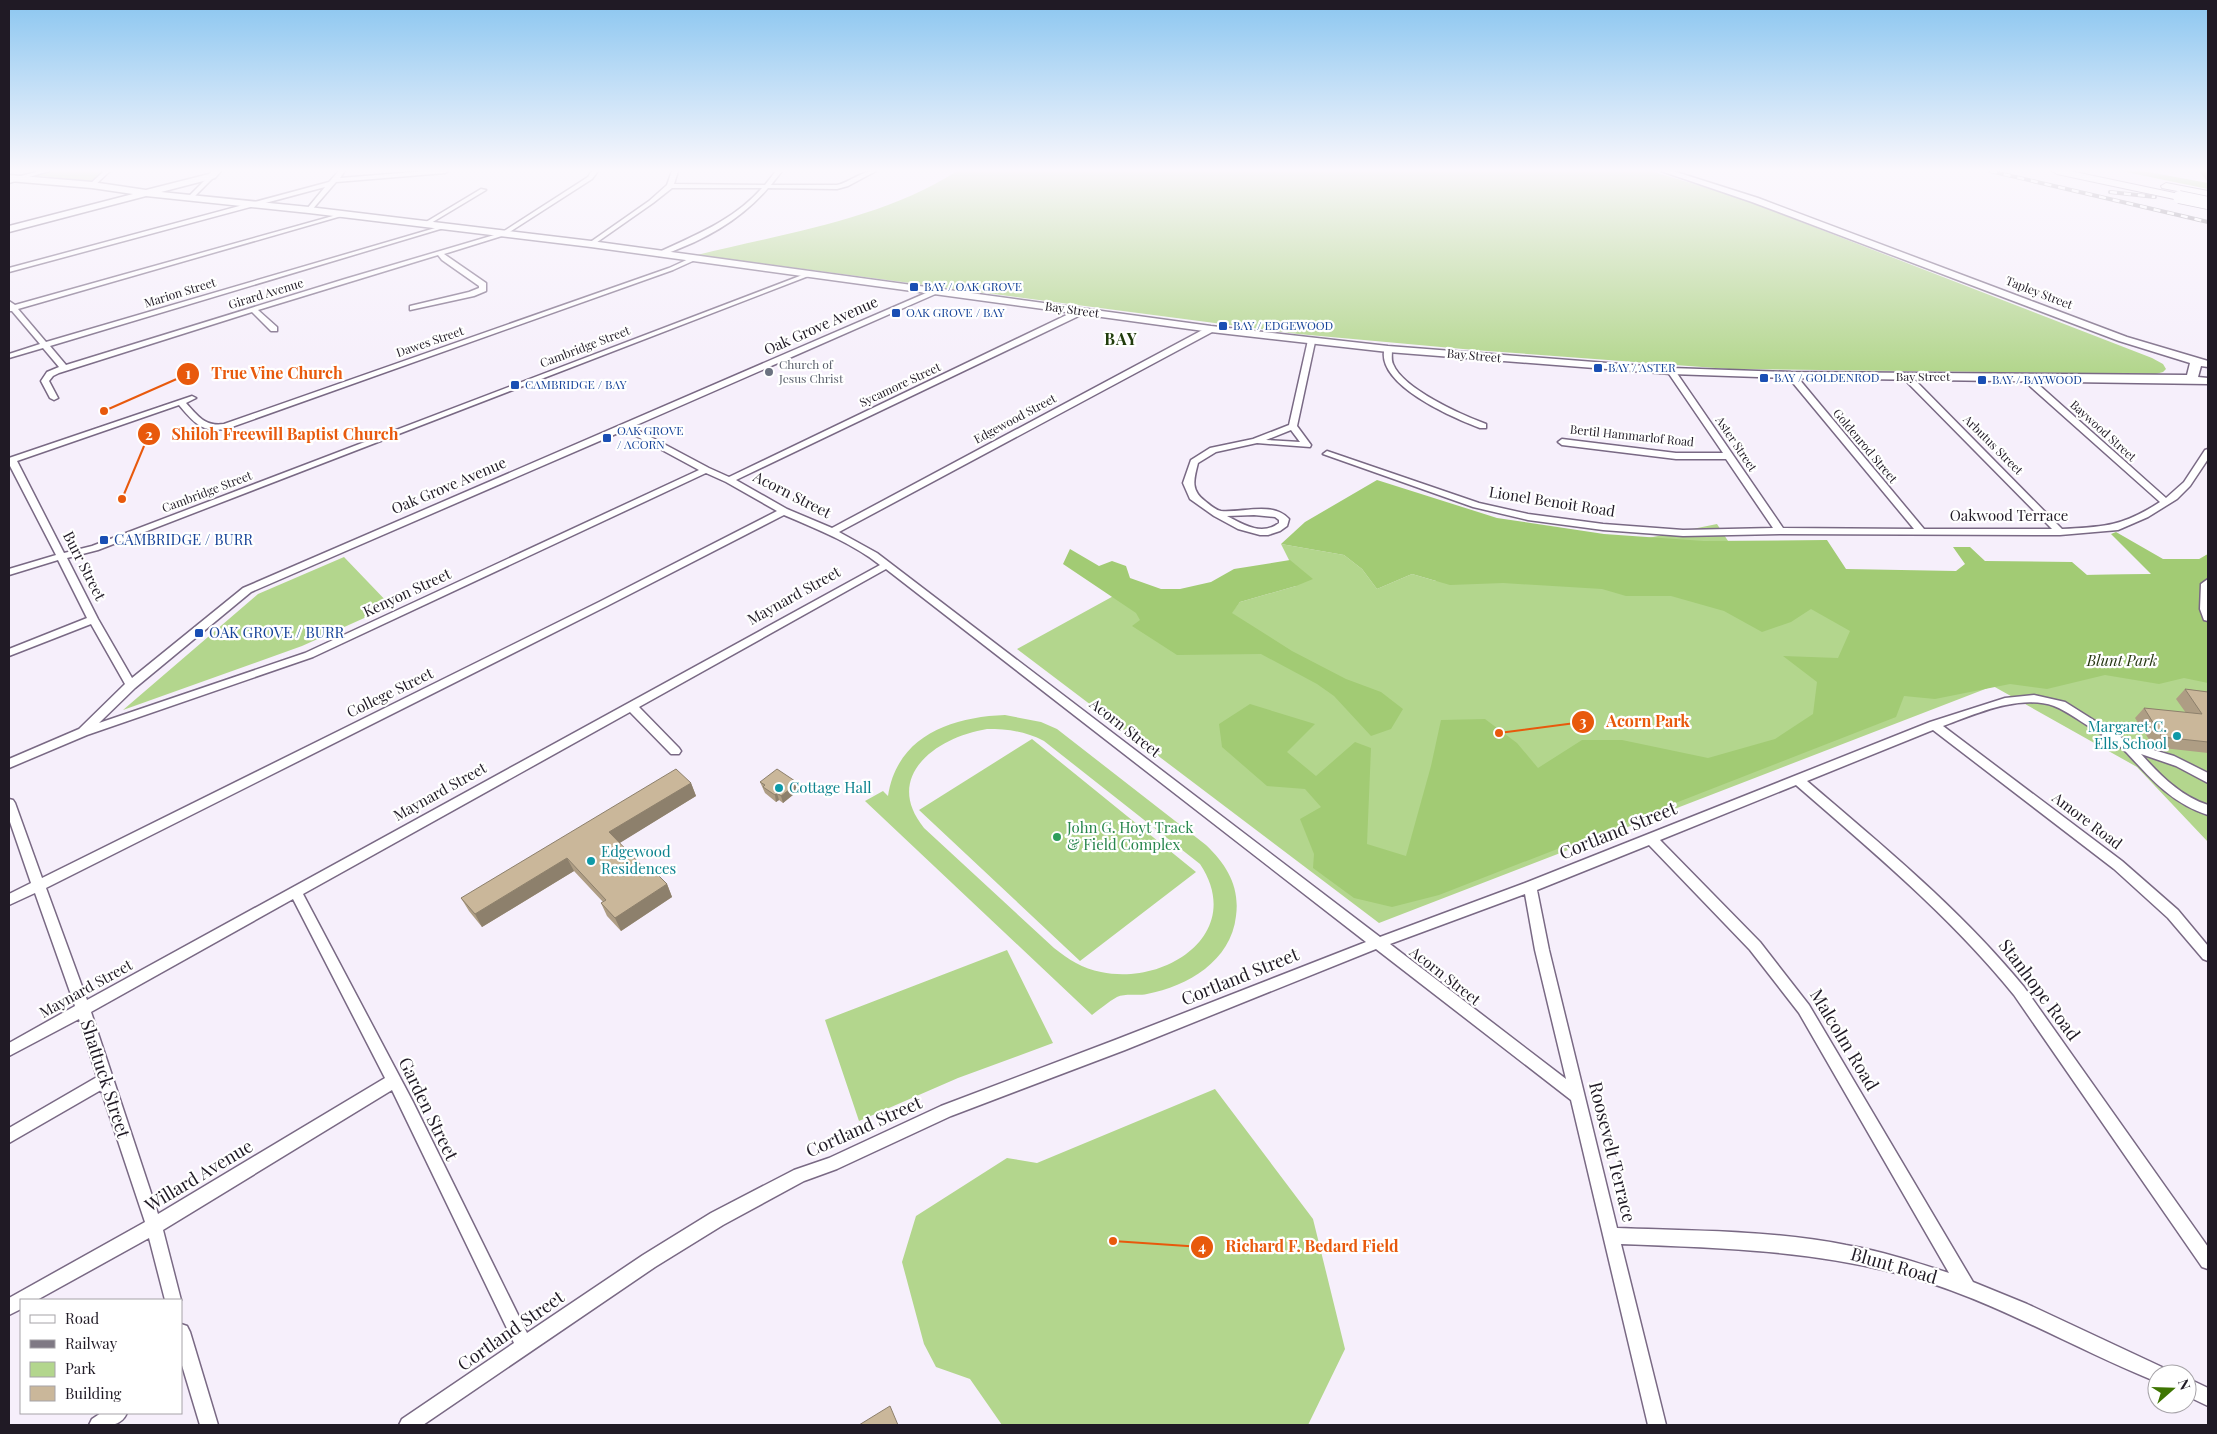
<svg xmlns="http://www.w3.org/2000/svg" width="2217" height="1434" viewBox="0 0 2217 1434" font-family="'Playfair Display',serif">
<rect width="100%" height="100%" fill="#f6effb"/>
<path fill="#b3d68d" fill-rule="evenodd" d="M51 171H103L90 182 34 175Z
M957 171H1651L1734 196 2152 358 2163 364 2166 369 2163 372 2156 374 1729 369 1474 350 1298 334 697 255C782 234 883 219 957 171Z
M1717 524 1730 544 1801 578 2172 574 2208 554V842L2137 767 1993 686 1379 923 1017 649 1139 582 1241 620 1231 613 1240 602 1296 586 1289 560 1281 544 1344 555 1362 569 1377 589 1412 574 1436 581Z
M344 557 391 606 302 646 123 710 258 594Z
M1005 715 1041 722 1057 729 1206 845C1227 865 1240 887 1236 916 1231 961 1188 986 1147 994 1138 996 1125 993 1117 997 1108 1002 1100 1009 1092 1015L865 801 883 791 888 796C897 736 951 717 1005 715ZM987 729C1007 729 1025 731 1044 741L1200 864C1246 933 1166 986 1101 972 1083 969 1068 959 1054 948L924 828C882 776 937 737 987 729Z
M1032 739 1196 872 1080 961 919 810Z
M1007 950 1053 1043 958 1078 859 1121 825 1020Z
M1215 1089 1313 1219 1345 1349 1308 1425H1002L970 1379 936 1367 924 1344 902 1262 916 1216 1007 1158 1037 1163Z"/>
<path fill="#a2cb74" d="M2121 171H2143L2208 183V189Z
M1377 480 1497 518 1604 534 1704 541 1827 540 1846 569 1956 571 1965 564 1953 547H1970L1985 561 2072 562 2087 575 2151 574 2111 534 2116 532 2163 559H2200L2208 554V683L2184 678 2159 684 2105 675 2047 689 2010 684 1935 699 1904 696 1896 717 1439 895 1392 907 1354 898 1313 868 1314 854 1300 819 1321 807 1305 789 1267 786 1222 747 1219 724 1250 704 1315 724 1287 752 1316 776 1355 742 1371 748 1367 844 1406 856 1431 766 1441 720 1485 719 1517 743 1538 768 1582 740H1622L1708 758 1775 739 1813 714 1817 682 1783 656 1838 658 1850 631 1811 609 1791 622 1762 632 1724 611 1671 596H1626L1602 589 1503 583 1450 585 1412 574 1377 589 1362 569 1344 555 1281 544 1305 522Z
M1070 549 1099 566 1112 561 1126 566 1130 578 1161 589H1180L1211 582 1234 569 1290 560 1313 579 1296 586 1240 602 1232 613 1292 651 1346 679 1381 692 1403 709 1391 729 1371 736 1334 696 1317 684 1261 654 1177 655 1132 626 1140 620 1136 613 1063 564Z"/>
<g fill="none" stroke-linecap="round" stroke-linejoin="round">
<g stroke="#796984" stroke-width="3">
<path id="street" d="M40 171H49L9 183V179Z
M104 171H110L94 186H90V184Z
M339 171H345L340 178 427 171H448L445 173 336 182 311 211 306 210 325 187 9 272V268L329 182Z
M592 171H598L592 179 505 235 444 254 486 283V291L474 296 410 310V306L469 292 479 288V286L442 260 438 255 258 310 277 327V331H271L252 312 59 373 53 376 49 381 58 398 54 400 50 398 41 381 47 372 59 367 43 348 9 358V354L40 344 12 311H9V301L15 305 340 214 345 215 18 309 46 342 442 226 447 227 50 346 66 365 345 279 501 233 588 177Z
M672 171H678L674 184 765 185 776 171H782L771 185H837C850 182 863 170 876 171L848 186 837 189 768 188C740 221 699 243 659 256L656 254 657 253C695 235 733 221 762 188H672L653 203 593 245H589V243L649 201 667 185Z
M210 175 215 176 193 198H189V196Z
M481 189 486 190 426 226 421 225Z
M693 257 696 259 695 260 673 270 229 428C203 434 195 424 179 405L17 461 64 553 92 546 805 274 811 275 98 550 67 558 98 619 132 678 243 588 933 290 940 292 632 427 709 468 729 477 1079 309H1085V313L736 480 787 509 832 528 1208 327H1214V331L839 532 877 553 1380 937 1525 883 1930 722 2005 698 2034 695 2065 702 2130 743 2174 756 2208 773V783L2176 766 2141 754C2160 775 2180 796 2208 805V815C2173 804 2152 780 2127 753 2117 742 2103 736 2090 727 2078 720 2067 711 2054 706 2018 694 1976 714 1943 726L2122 861 2178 910 2208 946V961L2203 959 2168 918 2114 869 1933 730 1807 781C1883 846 1960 909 2024 987L2208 1247V1269L2202 1267 2014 995C1950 916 1873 852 1796 785L1660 840 1760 942 1809 1005 1973 1282 2027 1304 2164 1368 2167 1374H2157V1382C2075 1349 1999 1303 1914 1278 1818 1250 1720 1248 1621 1244L1666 1425H1648L1571 1100 1376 949 1125 1050 951 1116 837 1169 804 1181 723 1225 655 1267 423 1425H399L402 1419 514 1343 392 1090 163 1230 181 1300H165L149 1238 37 1300H21V1309L9 1315V1298L145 1222 101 1090 9 1143V1128L97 1077 79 1019 9 1056V1043L75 1006 35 893 9 905V894L31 883 9 819V799L13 800 15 803 42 878 599 602 777 511 726 482 706 473 313 657 87 735 9 768V759L79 729 125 684 91 624 9 656V649L87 618 58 560 9 575V569L56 555 9 464V458L192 396 196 398 186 403C198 416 205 427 224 424L669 268ZM625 430 699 470 305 653 99 723 135 688 251 592ZM784 515C817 529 852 543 880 565L87 1000 46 888 607 606ZM886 569 1366 942 1115 1040 941 1106 829 1158 794 1170 711 1213 643 1255 527 1333 413 1102 303 894 630 712 671 754H679L681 751 679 748 639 707ZM1649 845 1750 950 1799 1013 1949 1273C1915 1262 1881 1251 1846 1245 1771 1230 1694 1231 1617 1228L1549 950 1537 890ZM1525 894 1535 950 1566 1079 1390 944ZM293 899 385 1078 158 1214 91 1012Z
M1308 340 1315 342 1297 426 1311 445 1310 447 1257 443 1216 452 1198 463C1194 479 1190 490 1205 501 1209 504 1215 510 1221 511 1242 513 1273 501 1289 519L1287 526 1280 531 1268 535H1260L1238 529 1214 516 1190 499 1183 483 1191 460 1210 448 1253 439 1289 425ZM1291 430 1300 442 1266 440ZM1254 515 1275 517 1279 520V523C1262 536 1244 525 1227 516Z
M1385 347 1392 349C1392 354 1391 360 1393 364 1403 389 1462 415 1486 424V428H1480C1454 418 1373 384 1385 347Z
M1668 369H1674L1783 528 1914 529 1788 377V373H1794L1924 529H2052L1904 379V375H1910L2062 529C2105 527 2123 526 2160 502L2023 380V376H2029L2166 498 2184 482 2205 450 2208 449V459L2190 486 2177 499 2148 517 2118 530 2060 535 1780 534 1683 536 1603 530 1528 520 1473 507 1323 454 1327 451 1330 452 1479 503 1528 514 1603 524 1683 530 1773 528 1726 459H1676L1562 445 1558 442 1562 439 1676 453H1723L1667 371Z
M2208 579V621L2204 620 2200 609 2201 584Z
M181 1324 187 1326 190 1332 218 1425H200L181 1362Z
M2187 1378 2208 1388V1406L2187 1396Z
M101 1413H127C120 1429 104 1425 89 1425L92 1419Z"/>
</g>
<g stroke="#796984" stroke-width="3">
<path id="secondary" d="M212 171H221L215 178 161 192 309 207 591 241 1211 326 1388 346 1671 368 1791 372 2187 375 2190 363 2119 341 1752 202 1661 171H1673L1758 198 2127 337 2208 361V367L2201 366 2198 377 2208 378V384L1791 378 1671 374 1388 352 1211 332 591 247 309 213 146 196 9 232V226L133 194 92 188 9 181V175L92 182 146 190 209 174Z"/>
</g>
<g stroke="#796984" stroke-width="2">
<path id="highway" d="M2052 171H2070L2179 194 2185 197 2179 200 2057 174Z
M2166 183 2208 191V197L2162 188 2161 186Z"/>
</g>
<use href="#street" fill="#fff" fill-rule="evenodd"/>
<use href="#secondary" fill="#fff" fill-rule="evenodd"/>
<use href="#highway" fill="#fff" fill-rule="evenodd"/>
<g stroke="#7f7984" stroke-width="4">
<path id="rail" d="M1990 171 2208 222
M2110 192 2155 197"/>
</g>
<use href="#rail" stroke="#fff" stroke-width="2.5" stroke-dasharray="7" stroke-linecap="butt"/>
<g stroke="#796984" stroke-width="14" stroke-linecap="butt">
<path id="highway-bridge" d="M2179 197 2208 203"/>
</g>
<use href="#highway-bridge" stroke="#fff" stroke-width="12"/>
</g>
<path fill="#ae9d84" d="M2199 171H2208V179L2207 181Z
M2185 689 2208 692V753L2154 747 2135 718 2144 708 2186 713 2176 699Z
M760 782 798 783 799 790 783 803 779 800 776 802 765 793Z
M691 783 696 796 619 843 648 872 667 884 672 897 621 931 607 916 601 903 603 902 574 871 482 927 469 911 461 898Z"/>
<path fill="#8d806c" d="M691 783 696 796 615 846 609 832Z
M798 783 799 790 783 803 781 796Z
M777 793 779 800 776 802 775 795Z
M567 858 574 871 482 927 475 914Z
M667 884 672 897 621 931 615 918Z"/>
<path fill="#cab79a" stroke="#8d806c" d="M2185 689 2208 692V742L2162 737 2144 708 2202 714Z
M676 769 691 783 609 832 648 872 653 870 667 884 615 918 601 903 606 900 567 858 475 914 461 898Z
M777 769 798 783 781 796 777 793 775 795 763 787 765 785 760 782Z
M890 1406 898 1425H859Z"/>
<linearGradient id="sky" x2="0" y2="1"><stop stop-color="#8bc6f0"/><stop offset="0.46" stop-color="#fbf8fd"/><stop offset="1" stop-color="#fbf8fd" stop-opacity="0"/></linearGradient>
<rect width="2217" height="371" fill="url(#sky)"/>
<g fill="#1a4fb4" stroke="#fff" stroke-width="2">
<rect x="909" y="282" width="10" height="10" rx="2.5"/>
<rect x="891" y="308" width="10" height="10" rx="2.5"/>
<rect x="1218" y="321" width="10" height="10" rx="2.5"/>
<rect x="1593" y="363" width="10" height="10" rx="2.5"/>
<rect x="1759" y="373" width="10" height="10" rx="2.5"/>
<rect x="1977" y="375" width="10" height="10" rx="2.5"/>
<rect x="510" y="380" width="10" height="10" rx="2.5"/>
<rect x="602" y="433" width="10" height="10" rx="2.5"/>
<rect x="99" y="535" width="10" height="10" rx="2.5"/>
<rect x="194" y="628" width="10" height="10" rx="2.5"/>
</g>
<circle fill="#6b7280" stroke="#fff" stroke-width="2" cx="769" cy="372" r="5"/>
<g fill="#0f9aa8" stroke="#fff" stroke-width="2">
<circle cx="2177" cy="736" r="5"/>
<circle cx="779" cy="788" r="5"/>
<circle cx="591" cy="861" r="5"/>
</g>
<circle fill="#2e9e5b" stroke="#fff" stroke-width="2" cx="1057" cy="837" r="5"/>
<g text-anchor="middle" stroke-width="4.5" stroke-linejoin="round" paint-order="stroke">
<g font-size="12" fill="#164399" stroke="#fff" text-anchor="start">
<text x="924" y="291">BAY / OAK GROVE</text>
<text x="906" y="317">OAK GROVE / BAY</text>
<text x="1233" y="330">BAY / EDGEWOOD</text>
<text x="1608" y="372">BAY / ASTER</text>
<text x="1774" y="382">BAY / GOLDENROD</text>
<text x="1992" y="384">BAY / BAYWOOD</text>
<text x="525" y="389">CAMBRIDGE / BAY</text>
<text x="617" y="435">OAK GROVE<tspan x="617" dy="14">/ ACORN</tspan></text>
</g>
<g font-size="12" fill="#201a25" stroke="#fff">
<text transform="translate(180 293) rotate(-17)" y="4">Marion Street</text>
<text transform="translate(2039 293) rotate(21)" y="4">Tapley Street</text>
<text transform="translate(266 294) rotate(-17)" y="4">Girard Avenue</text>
<text transform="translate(1072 310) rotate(8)" y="4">Bay Street</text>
<text transform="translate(430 342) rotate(-19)" y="4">Dawes Street</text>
<text transform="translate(585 347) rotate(-21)" y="4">Cambridge Street</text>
<text transform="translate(1474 356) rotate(5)" y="4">Bay Street</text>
<text x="1923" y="381">Bay Street</text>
<text transform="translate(900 385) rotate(-25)" y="4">Sycamore Street</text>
<text transform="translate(1015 419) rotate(-28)" y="4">Edgewood Street</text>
<text transform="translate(2103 431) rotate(42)" y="4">Baywood Street</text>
<text transform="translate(1632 436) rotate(6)" y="4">Bertil Hammarlof Road</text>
<text transform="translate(1736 444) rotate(56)" y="4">Aster Street</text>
<text transform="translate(1993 445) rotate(45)" y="4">Arbutus Street</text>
<text transform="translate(1865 446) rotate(50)" y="4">Goldenrod Street</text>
<text transform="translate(207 492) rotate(-21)" y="4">Cambridge Street</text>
</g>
<g font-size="12" fill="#5b616d" stroke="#fff" text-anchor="start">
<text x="779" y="369">Church of<tspan x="779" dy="14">Jesus Christ</tspan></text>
</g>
<g font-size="15" fill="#201a25" stroke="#fff">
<text transform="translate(821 326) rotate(-24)" y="5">Oak Grove Avenue</text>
<text transform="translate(449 486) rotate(-23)" y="5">Oak Grove Avenue</text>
<text transform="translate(792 495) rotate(27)" y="5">Acorn Street</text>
<text transform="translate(1552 502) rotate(9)" y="5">Lionel Benoit Road</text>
<text x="2009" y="521">Oakwood Terrace</text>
<text transform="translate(84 566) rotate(63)" y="5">Burr Street</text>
<text transform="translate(407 593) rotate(-25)" y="5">Kenyon Street</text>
<text transform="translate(794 596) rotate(-29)" y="5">Maynard Street</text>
<text transform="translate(390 693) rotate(-26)" y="5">College Street</text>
<text transform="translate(1125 728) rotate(38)" y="5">Acorn Street</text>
<text transform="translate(440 792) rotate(-29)" y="5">Maynard Street</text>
<text transform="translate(2087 821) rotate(37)" y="5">Amore Road</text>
<text transform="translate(1445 976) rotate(38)" y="5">Acorn Street</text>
<text transform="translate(86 989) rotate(-29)" y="5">Maynard Street</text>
</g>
<g font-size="15" fill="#164399" stroke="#fff" text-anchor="start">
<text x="114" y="545">CAMBRIDGE / BURR</text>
<text x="209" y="638">OAK GROVE / BURR</text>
</g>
<g font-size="15" font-style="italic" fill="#263613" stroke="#fff">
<text x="2122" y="666">Blunt Park</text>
</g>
<g font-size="15" fill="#0d838f" stroke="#fff" text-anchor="start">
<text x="2167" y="732" text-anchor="end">Margaret C.<tspan x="2167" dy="17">Ells School</tspan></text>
<text x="789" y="793">Cottage Hall</text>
<text x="601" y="857">Edgewood<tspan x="601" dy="17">Residences</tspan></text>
</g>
<g font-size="15" fill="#27864d" stroke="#fff" text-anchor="start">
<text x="1067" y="833">John G. Hoyt Track<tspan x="1067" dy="17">&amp; Field Complex</tspan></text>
</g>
<g font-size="16" font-weight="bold" letter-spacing="1" fill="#213c0c" stroke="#fff">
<text x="1121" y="345">BAY</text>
</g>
<g font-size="18" fill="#201a25" stroke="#fff">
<text transform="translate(1618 831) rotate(-22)" y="6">Cortland Street</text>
<text transform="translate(1240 977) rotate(-22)" y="6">Cortland Street</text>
<text transform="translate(2039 990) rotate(53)" y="6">Stanhope Road</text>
<text transform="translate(1844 1040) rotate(59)" y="6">Malcolm Road</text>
<text transform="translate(105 1079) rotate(72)" y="6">Shattuck Street</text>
<text transform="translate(428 1109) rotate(64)" y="6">Garden Street</text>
<text transform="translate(864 1127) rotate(-24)" y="6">Cortland Street</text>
<text transform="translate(1612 1152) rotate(76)" y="6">Roosevelt Terrace</text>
<text transform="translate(199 1176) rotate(-31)" y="6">Willard Avenue</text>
<text transform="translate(1894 1266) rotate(16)" y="6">Blunt Road</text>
<text transform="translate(511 1331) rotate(-35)" y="6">Cortland Street</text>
</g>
</g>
<path fill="none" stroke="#e8590c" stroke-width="2" d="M104 411L188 374M122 499L149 434M1499 733L1583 722M1113 1241L1202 1247"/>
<g fill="#e8590c" stroke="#fff" stroke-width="2">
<circle cx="104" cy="411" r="5"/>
<circle cx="122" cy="499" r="5"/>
<circle cx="1499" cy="733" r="5"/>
<circle cx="1113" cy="1241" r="5"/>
<circle cx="188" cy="374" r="12"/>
<circle cx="149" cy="434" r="12"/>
<circle cx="1583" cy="722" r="12"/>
<circle cx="1202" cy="1247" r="12"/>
</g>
<g font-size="15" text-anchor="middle" font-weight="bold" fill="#fff">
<text x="188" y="379">1</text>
<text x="149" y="440">2</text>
<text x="1583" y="727">3</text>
<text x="1202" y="1252">4</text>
</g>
<g font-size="16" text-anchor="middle" font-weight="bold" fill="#e8590c" stroke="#fff" stroke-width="4.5" stroke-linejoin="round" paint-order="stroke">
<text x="277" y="379">True Vine Church</text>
<text x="285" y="440">Shiloh Freewill Baptist Church</text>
<text x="1648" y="727">Acorn Park</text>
<text x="1312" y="1252">Richard F. Bedard Field</text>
</g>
<rect width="2217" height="1434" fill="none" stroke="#201a25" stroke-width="20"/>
<rect x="20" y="1299" width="162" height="115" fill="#ffffff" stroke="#a6a3a8"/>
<rect x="30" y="1315" width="25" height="8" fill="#ffffff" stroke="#a6a3a8"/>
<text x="65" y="1324" font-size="15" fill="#201a25">Road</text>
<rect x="30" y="1340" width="25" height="8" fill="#7f7984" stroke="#a6a3a8"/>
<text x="65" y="1349" font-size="15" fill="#201a25">Railway</text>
<rect x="30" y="1362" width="25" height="15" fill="#b3d68d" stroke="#a6a3a8"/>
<text x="65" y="1374" font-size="15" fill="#201a25">Park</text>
<rect x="30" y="1386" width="25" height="15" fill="#cab79a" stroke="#a6a3a8"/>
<text x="65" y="1399" font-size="15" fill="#201a25">Building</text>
<g transform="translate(2172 1389) rotate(70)"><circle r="24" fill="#ffffff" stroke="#a6a3a8"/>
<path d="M0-4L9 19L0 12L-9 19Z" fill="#3e7502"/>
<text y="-8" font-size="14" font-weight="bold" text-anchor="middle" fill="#201a25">N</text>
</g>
</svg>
